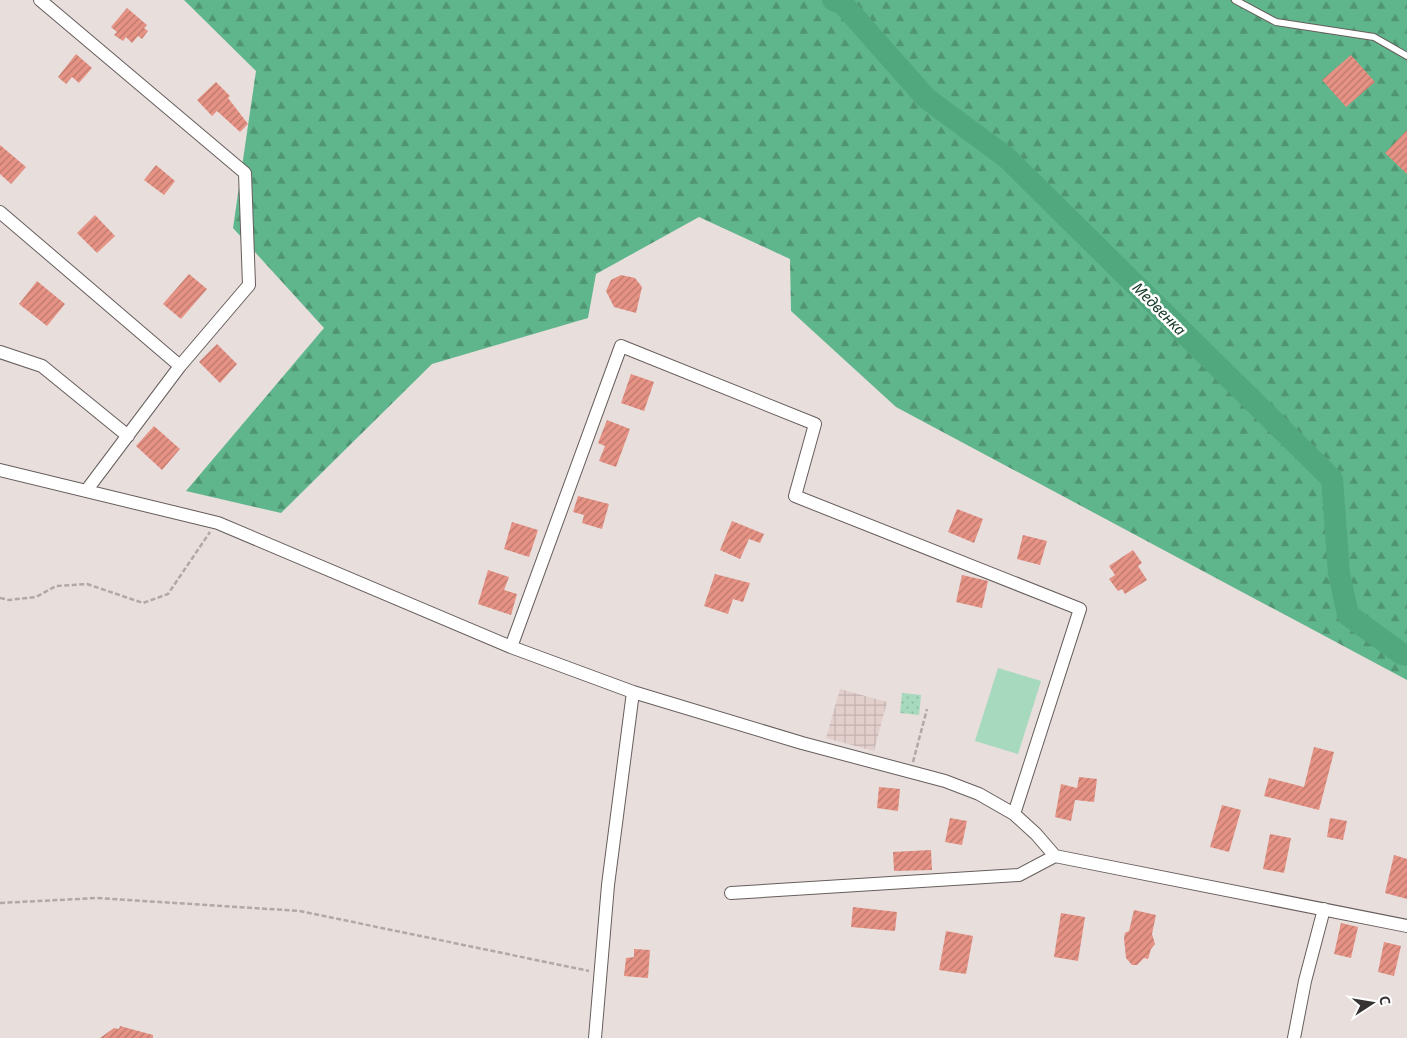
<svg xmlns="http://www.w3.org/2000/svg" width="1407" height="1038" viewBox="0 0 1407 1038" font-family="'Noto Sans',sans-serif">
<defs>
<pattern id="industrial-grid" width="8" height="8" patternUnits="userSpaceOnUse" patternTransform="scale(1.25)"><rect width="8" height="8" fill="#e2cfcc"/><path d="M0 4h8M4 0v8" fill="none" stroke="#c2b2b0"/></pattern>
<pattern id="forest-firs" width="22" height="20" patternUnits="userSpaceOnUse" patternTransform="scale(1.25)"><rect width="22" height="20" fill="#60b68c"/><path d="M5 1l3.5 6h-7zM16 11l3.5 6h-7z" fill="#509573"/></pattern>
<pattern id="park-dots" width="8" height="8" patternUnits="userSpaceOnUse" patternTransform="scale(1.25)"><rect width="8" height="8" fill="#a6d9bd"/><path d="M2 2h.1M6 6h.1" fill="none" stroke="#90bba3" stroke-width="1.8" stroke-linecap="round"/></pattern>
<pattern id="building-hatch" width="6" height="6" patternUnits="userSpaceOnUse" patternTransform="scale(1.25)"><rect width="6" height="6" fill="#e69284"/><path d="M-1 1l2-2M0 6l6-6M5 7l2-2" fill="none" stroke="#bb786d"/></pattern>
</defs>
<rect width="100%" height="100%" fill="#e8dedc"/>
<path fill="url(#industrial-grid)" d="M840 689 887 702 874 751 826 738Z"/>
<path fill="url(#forest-firs)" d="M184 0H1407V680L896 407 791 311 790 259 699 217 596 274 588 318 432 364 281 513 186 491 324 328 233 228 256 71Z"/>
<path fill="url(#park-dots)" d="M902 693 921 695 919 715 900 713Z"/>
<path fill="#a6d9bd" d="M998 668 1041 681 1018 754 975 741Z"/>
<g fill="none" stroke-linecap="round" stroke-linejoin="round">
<path stroke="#52a87e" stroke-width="22" d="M833 0 843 4 926 98 1007 158 1332 479 1339 573 1348 615 1402 654 1407 655"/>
</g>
<path fill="url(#building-hatch)" d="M127 8 147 25 144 28 148 31 142 39 138 36 132 43 126 37 123 41 114 35 117 32 111 27Z
M76 54 92 68 79 83 72 77 66 84 58 77Z
M1351 55 1375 82 1346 107 1322 80Z
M216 82 230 96 228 98 248 124 240 132 217 111 212 116 197 100Z
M1407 130V174L1385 153Z
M0 145 26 167 11 184 0 174Z
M156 165 175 181 164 195 144 180Z
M95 215 115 236 97 253 77 233Z
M189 274 207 289 181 319 163 304Z
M621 275 635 278 642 287 636 313 614 307 606 291 611 280Z
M37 281 65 304 47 326 19 304Z
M217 344 237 364 220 383 199 362Z
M631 374 654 382 644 411 621 403Z
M607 420 630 429 616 467 599 461 605 446 598 443Z
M154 426 180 449 162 470 136 446Z
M578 496 609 504 602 529 582 523 584 515 573 512Z
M957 509 983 519 974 543 948 532Z
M732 521 764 534 760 543 749 539 740 559 720 550Z
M512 522 538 530 529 557 504 549Z
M1023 535 1047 541 1040 565 1017 559Z
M1133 550 1142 563 1138 566 1147 580 1125 594 1122 589 1118 591 1109 579 1115 575 1109 566Z
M488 570 509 577 504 590 517 594 511 615 478 604Z
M715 574 750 583 743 602 733 599 728 614 704 606Z
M962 575 988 581 982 608 956 602Z
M1314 747 1334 752 1319 810 1264 796 1269 778 1304 787Z
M1079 777 1097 779 1094 802 1075 800 1071 821 1055 817 1061 784 1077 788Z
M879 787 900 789 898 811 877 808Z
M1222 805 1241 810 1229 852 1210 847Z
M950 818 967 821 962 845 945 842Z
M1330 818 1347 821 1343 840 1327 837Z
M1270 834 1291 838 1284 873 1263 869Z
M931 850 932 870 894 871 893 852Z
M1394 855 1407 859V899L1385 893Z
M853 907 897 912 895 931 851 927Z
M1134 910 1156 915 1152 934 1155 944 1151 949 1148 959 1144 958 1137 965H1132L1126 958 1124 938 1125 933 1129 931Z
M1061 913 1085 917 1078 961 1054 957Z
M1341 923 1358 927 1351 958 1334 954Z
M946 931 973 936 966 974 939 970Z
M1384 942 1401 946 1394 976 1378 972Z
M634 949 650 950 648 978 624 976 626 958 634 957Z
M120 1026 153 1035V1038H100L114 1028 119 1029Z"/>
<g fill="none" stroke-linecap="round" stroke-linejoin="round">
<g stroke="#665e5c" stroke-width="8">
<path id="service" d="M1235 0 1276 22 1374 37 1407 56"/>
</g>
<g stroke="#665e5c" stroke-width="14">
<path id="minor" d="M40 0 245 173 249 285 180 366
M0 212 180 366 86 491
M0 352 42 366 128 436
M0 470 218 523 511 647 633 692 802 743 945 781 979 794 1014 814 1036 834 1055 856 1407 926
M511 647 621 346 815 424 795 496 1080 609 1014 814
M731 893 1019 875 1055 856
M595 1038 608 885 633 692
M1294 1038 1305 981 1324 909"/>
</g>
<path stroke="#b1a9a7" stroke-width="2.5" stroke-dasharray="5 2.5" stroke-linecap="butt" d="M0 598 9 600 36 597 56 586 87 584 143 603 168 594 210 532
M913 762 927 709
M0 903 97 898 300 911 589 971"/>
<use href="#service" stroke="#fff" stroke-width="6"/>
<use href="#minor" stroke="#fff" stroke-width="12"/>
</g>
<g text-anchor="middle" stroke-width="5" stroke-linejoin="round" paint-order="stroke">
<g font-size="15" font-style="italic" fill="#133927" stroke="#fff">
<text transform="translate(1159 309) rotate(45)" y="5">Медвенка</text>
</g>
</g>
<g transform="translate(1372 1003) rotate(78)" stroke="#ffffff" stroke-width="4" paint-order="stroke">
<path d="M0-4L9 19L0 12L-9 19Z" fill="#373333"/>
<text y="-8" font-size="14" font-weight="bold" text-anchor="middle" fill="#373333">С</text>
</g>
</svg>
